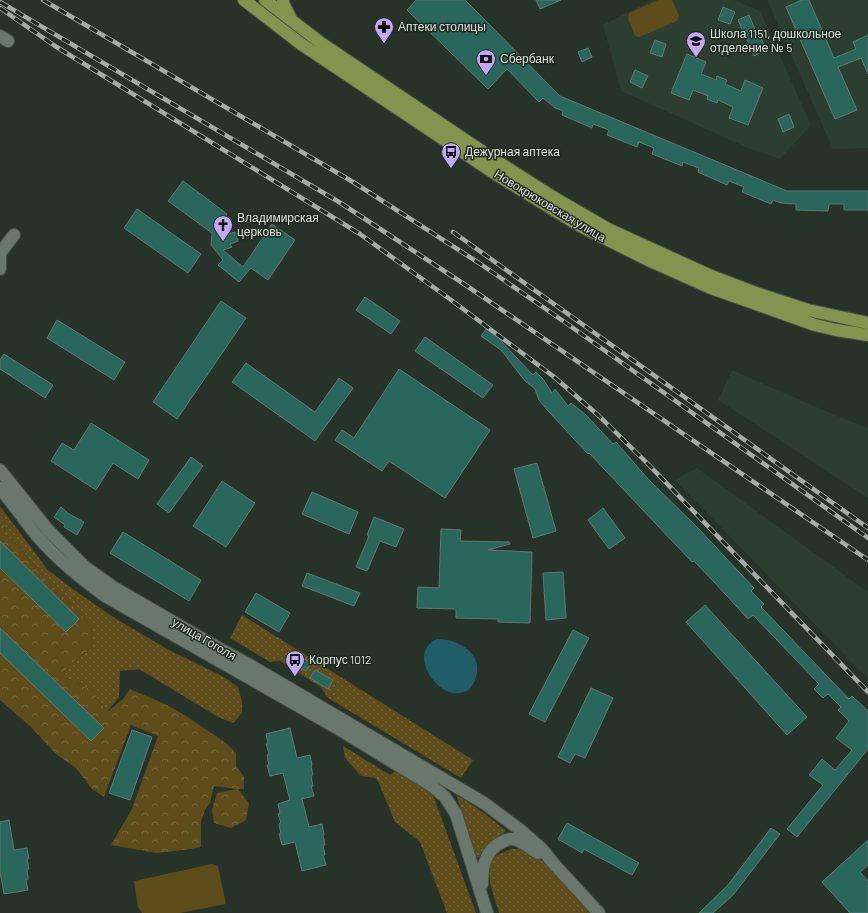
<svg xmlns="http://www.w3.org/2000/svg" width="868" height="913" viewBox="0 0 868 913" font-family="Barlow,sans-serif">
<defs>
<pattern id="grass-dots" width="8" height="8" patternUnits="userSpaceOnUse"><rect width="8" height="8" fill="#5e4c1b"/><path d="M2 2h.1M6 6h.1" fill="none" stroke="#75663c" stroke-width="1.8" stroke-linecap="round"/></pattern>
<pattern id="forest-crowns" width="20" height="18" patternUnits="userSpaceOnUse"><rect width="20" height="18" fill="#5e4c1b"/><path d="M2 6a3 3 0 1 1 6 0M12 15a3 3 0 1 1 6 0" fill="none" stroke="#75663c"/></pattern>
</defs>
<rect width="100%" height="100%" fill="#273329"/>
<path fill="#2c3e2f" d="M652 0H734L760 11 811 125 780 159 748 148 621 91 603 25Z
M767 0H868V148L833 149Z
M732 370 830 413 868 428V498L718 400Z
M697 468 868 592V679L675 480Z"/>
<path fill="url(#grass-dots)" d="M0 506 48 570 70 587 113 617 169 650 222 676 238 687 242 702V713L233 723 218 717 139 669 120 671 119 697 107 712 92 690 66 678V667L92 648 91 626 72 605 47 581 19 546 5 534 4 517 0 512Z
M242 615 473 760 461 778 328 698 321 687 280 661 270 662 230 638Z
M343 746 390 775 399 769 432 792 476 913H447L420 842 395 822 378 781 375 778 361 776 345 758Z
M456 794 484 813 506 831 487 846 477 859Z
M511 849H526L545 863 590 913H499C495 898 481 867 496 856 500 853 506 851 511 849Z"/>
<path fill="url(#forest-crowns)" d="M0 512 4 517 5 534 19 546 47 581 72 605 91 626 92 648 66 667V678L92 690 107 712 123 699 130 689 165 704 186 716 226 743 236 753V766L244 777V789H238L249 803 246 820 231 828 214 823 212 810 217 793 237 789 214 786 210 803 205 810 201 822V847L184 850 156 853 111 845 132 809 158 736 131 725 104 797 92 789 76 768 56 754 30 726 0 700V568L66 632 79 619 2 543 0 545Z"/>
<path fill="#5e4c1b" d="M658 0H672L679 15 677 21 639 37 635 36 628 18 629 13Z
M212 864 218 866 226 904 180 913H142L138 907 134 881Z"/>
<path fill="#1f5e69" d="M437 639C457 638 484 654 476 677 475 681 472 687 468 690 442 707 404 653 437 639Z"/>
<path fill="#29665c" stroke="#637773" d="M416 0H465L560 96 787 191H868V210H844V204H829L828 211 796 210V204L781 203 773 200 771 204 742 192 744 187 729 181 727 185 698 172 699 168 683 162 682 166 652 154 654 148 639 142 637 147 607 135 609 130 593 124 592 128 562 115 563 111 555 108 543 98 539 102 507 69 488 89 407 10Z
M536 0H561L540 9Z
M802 0H809L834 58 856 49 853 42 868 35V74L861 58 838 67 857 110 835 119 786 7Z
M723 7 735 12 730 24 718 20Z
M749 15 759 39 761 38 766 50 754 56 744 32H743L738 20Z
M655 40 666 44 662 57 650 53Z
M588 48 592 57 582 62 578 52Z
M687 54 706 62 701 74 716 80 717 76 727 80 725 84 741 91 745 80 763 88 748 125 729 118 733 107 718 100 717 103 707 99 708 96 693 90 689 100 671 93Z
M635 70 648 76 642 88 630 82Z
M789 114 794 127 783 132 778 119Z
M183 181 227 214 223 221 228 234 235 232 238 241 230 244 232 247 223 250 243 267 272 224 295 240 268 280 251 268 239 282 218 265 223 260 211 245 212 233 168 201Z
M137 209 201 254 188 273 124 228Z
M365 297 400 321 391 334 356 310Z
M221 301 246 318 177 419 153 402Z
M57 320 125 362 114 380 47 338Z
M486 329 500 338 499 339 533 375 536 372 543 379 552 393 555 389 568 406 571 403 586 415 613 444 616 442 648 479 698 528 754 588 751 591 764 604 761 607 849 699 852 696 868 711V749L797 837 787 829 823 785 809 775 822 759 835 770 852 750 836 738 849 721 838 710 841 707 828 694 823 698 814 689 819 684 753 615 748 619 715 583 694 561 692 562 589 453 588 454 549 412 539 400 535 389 525 381 501 350 481 336Z
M425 337 493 385 483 398 415 351Z
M4 354 53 385 45 398 0 369V360Z
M246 363 315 412 339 378 353 388 315 441 232 382Z
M399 369 490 430 445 498 389 461 382 471 335 440 342 430 354 438Z
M91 423 149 460 138 479 113 463 96 490 51 461 62 443 74 450Z
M191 457 203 466 169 513 157 504Z
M537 463 556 531 533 538 514 469Z
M222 481 255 503 226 547 193 526Z
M312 492 358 512 349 534 302 514Z
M61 507 69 514 84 522 77 535 64 527 65 525 54 517Z
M603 508 625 538 609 549 588 520Z
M374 517 404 529 396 547 380 541 367 571 356 567 369 536 367 535Z
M441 529 461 530 460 541 509 542 510 544 488 550 532 552 530 623 498 622V619L456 618V609L417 608 418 587 439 588Z
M123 532 201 580 189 601 110 553Z
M0 541 79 619 66 632 0 568Z
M563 572 566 618 546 620 543 573Z
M307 573 360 593 354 606 302 586Z
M256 593 290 613 279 632 245 612Z
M705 605 807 717 787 735 686 622Z
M0 628 104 728 91 741 0 653Z
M573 630 589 638 545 722 529 714Z
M301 657 311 663 306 671 295 665Z
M315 670 333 680 328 689 310 678Z
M591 688 613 698 585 758 575 754 570 763 558 757Z
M290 728 297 758 310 755 312 765 311 766 313 775 311 776 313 786H311L314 796 302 799 309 827 322 824 324 835H323L325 845H323L325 855H323L326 865 302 871 295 842 282 845 279 834H281L279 824 281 823 278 814 280 813 278 804 290 800 283 773 270 776 267 765H269L267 755 269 754 266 744H268L266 734Z
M132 730 152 737 130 800 109 793Z
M9 820 14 850 27 848 29 859H27L29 869H27L28 879 26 880 28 890 4 894 0 872V822Z
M567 823 639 863 632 875 584 849 582 853 558 839Z
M771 828 780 834 733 895 713 913H699L728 885Z
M868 840V865L860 872 868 881V913H850L822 882Z"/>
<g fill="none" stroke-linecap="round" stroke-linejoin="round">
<g stroke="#455047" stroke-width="14">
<path id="minor" d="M0 36 8 41
M0 252V269
M0 253 14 235
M0 470 48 530 85 567 113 587 220 649 248 664 484 803 519 829 542 849 553 863 599 913
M0 488C13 504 25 521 38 537 58 560 81 578 105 596L337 728 432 786 445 797 456 814 487 913
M482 884C482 867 485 850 502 842 507 839 512 838 517 840 524 843 532 849 538 853"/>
</g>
<g stroke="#455047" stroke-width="14">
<path id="major" d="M244 0 301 44 497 175 580 226 646 259 711 288 815 325 836 330 868 335
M265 0 321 43 495 160 553 197 608 229 709 275 759 294 808 310 868 323
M283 0V3L290 17"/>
</g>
<use href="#minor" stroke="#69776c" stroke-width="12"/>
<use href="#major" stroke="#82954e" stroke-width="12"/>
<g stroke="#a4ada5" stroke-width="4.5">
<path id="rail" d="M43 0 353 182 479 263 566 323 868 538
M0 2 339 202 464 284 868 560
M0 8 55 46 360 234 447 297 553 376 598 415 647 463 868 692
M453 232 868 528"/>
</g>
<use href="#rail" stroke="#1d291f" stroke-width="3" stroke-dasharray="9" stroke-linecap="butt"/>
</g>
<defs>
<g id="pharmacy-pin" transform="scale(1)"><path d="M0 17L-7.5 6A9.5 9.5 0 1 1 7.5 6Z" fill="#c5a7f1" stroke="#1d291f"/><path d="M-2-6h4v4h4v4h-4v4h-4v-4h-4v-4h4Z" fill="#111"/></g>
<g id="school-pin" transform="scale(1)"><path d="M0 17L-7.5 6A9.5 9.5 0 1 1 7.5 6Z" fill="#c5a7f1" stroke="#1d291f"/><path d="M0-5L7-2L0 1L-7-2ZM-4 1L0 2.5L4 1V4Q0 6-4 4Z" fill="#111"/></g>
<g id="bank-pin" transform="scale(1)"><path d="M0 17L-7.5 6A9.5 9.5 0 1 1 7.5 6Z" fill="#c5a7f1" stroke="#1d291f"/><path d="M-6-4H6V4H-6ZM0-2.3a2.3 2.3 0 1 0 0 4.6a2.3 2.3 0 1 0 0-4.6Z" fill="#111"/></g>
<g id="bus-pin" transform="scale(1)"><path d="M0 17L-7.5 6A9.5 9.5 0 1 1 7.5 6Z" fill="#c5a7f1" stroke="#1d291f"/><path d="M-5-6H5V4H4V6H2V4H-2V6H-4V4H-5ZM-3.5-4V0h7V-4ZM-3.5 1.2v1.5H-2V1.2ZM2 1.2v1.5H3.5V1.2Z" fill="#111"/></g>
<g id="church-pin" transform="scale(1)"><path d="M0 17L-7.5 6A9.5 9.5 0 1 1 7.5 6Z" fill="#c5a7f1" stroke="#1d291f"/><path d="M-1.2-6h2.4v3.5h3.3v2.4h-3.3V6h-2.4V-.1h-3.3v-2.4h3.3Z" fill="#111"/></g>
</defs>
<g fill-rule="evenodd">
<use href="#pharmacy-pin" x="384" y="27"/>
<use href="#school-pin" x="696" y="41"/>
<use href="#bank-pin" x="486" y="59"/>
<use href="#bus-pin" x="451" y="152"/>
<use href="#church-pin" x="223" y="225"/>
<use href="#bus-pin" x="295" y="660"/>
</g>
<g text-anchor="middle" stroke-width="3" stroke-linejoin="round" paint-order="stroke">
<g font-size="12" fill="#dde5de" stroke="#1d291f" text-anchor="start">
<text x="398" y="31">Аптеки столицы</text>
<text x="710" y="38">Школа 1151, дошкольное<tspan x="710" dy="14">отделение № 5</tspan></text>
<text x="500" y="63">Сбербанк</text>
<text x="465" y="156">Дежурная аптека</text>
<text x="237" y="222">Владимирская<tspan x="237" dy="14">церковь</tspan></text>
<text x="309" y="664">Корпус 1012</text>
</g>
<g font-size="12" fill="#dde5de" stroke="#1d291f">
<text transform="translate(550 206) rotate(31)" y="4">Новокрюковская улица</text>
<text transform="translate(204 639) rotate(30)" y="4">улица Гоголя</text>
</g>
</g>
</svg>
